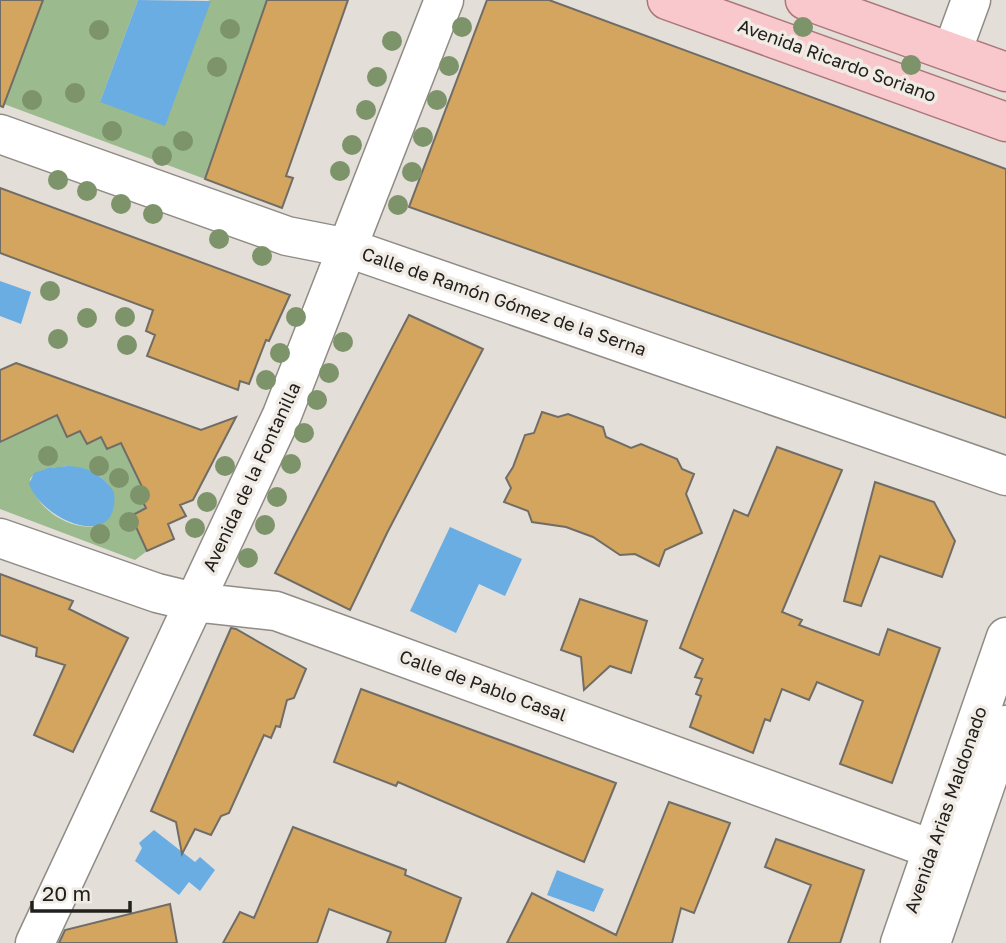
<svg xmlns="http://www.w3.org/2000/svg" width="1006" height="943" viewBox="0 0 1006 943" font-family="'Golos Text',sans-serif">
<rect width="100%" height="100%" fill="#e3ded7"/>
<path fill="#9bba8e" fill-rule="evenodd" d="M43 0H138L100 102 210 1 208 0H267L205 179 4 104Z
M57 415 67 436 80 431 101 437 107 449 121 443 157 491 143 500 146 508 131 516 147 551 135 560 0 509V442ZM68 466 96 472 108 484 96 526C69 531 33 507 30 479 39 467 54 468 68 466Z"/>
<path fill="#6aade3" d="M138 0 211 1 165 126 100 102Z
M0 281 31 292 21 324 0 316Z
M68 466C89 467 102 474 114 492 121 552 44 523 29 484L34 473 48 468Z
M450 527 522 559 505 596 479 584 456 633 410 611Z
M154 830 195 862 200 857 215 870 200 891 189 882 179 895 135 861 142 848 139 843Z
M557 870 604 889 594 912 547 895Z"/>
<path fill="#d4a55e" stroke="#706c66" stroke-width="2" d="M0 0H43L3 107 0 106Z
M267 0H348L286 176 293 178 282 208 205 179Z
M487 0H549L1006 169V418L409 207Z
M0 188 290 295 269 341 266 340 249 384 240 381 238 390 147 356 155 335 146 331 153 310 0 253Z
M409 315 483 349 387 533 350 610 275 573Z
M16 363 201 430 236 417 193 500 180 505 186 516 168 524 174 539 147 551 131 516 146 508 142 500 147 497 121 443 107 449 101 437 87 444 80 431 67 437 57 415 0 442V370Z
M542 412 558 417 568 414 603 427 606 437 631 448 641 444 677 459 682 469 694 474 686 494 702 533 665 550 659 566 635 554 620 555 593 537 566 527 532 522 528 511 504 502 511 488 506 478 513 467 525 435 534 433Z
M777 447 842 470 782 612 802 620 799 625 879 655 888 629 940 648 892 783 840 764 863 701 817 682 809 700 782 689 770 721 765 719 753 753 690 727 701 696 696 694 702 679 695 677 703 659 680 648 734 510 748 516Z
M875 482 934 502 955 541 942 577 880 556 861 606 844 601Z
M0 574 73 601 69 609 128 638 73 752 34 735 65 665 36 656 37 648 0 635Z
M580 599 647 621 631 673 610 666 584 690 581 657 561 650Z
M231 628 236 629 306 669 294 698 287 700 280 727 276 726 271 738 264 735 229 813 221 816 211 835 195 829 182 854 176 822 151 811Z
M361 689 616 783 584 862 398 782 396 786 334 762Z
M669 802 730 823 694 913 681 908 672 943H507L532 893 616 935Z
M293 827 406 870 405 875 461 898 445 943H387L391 932 329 909 317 943H223L240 912 254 918Z
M776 839 864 870 840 943H788L811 885 765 867Z
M170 904 177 943H59L65 930Z"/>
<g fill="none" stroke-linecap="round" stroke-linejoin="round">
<g stroke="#8f8b85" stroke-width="41">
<path id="minor" d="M952 52 971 0
M0 134 287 236 348 248 1006 476
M0 538 157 593 194 602 276 611 959 859
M35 943 282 415 444 0
M900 943 1006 637
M931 943 1006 725"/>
</g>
<g stroke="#aa7679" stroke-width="41">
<path id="major" d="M667 0 1006 122
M805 0 1006 72"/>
</g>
<use href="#minor" stroke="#fff" stroke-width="38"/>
<use href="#major" stroke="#f8c8cd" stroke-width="38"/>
</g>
<g fill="#7d936a">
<circle cx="462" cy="27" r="10"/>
<circle cx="803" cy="27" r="10"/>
<circle cx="230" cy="29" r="10"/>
<circle cx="99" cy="30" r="10"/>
<circle cx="392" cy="41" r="10"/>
<circle cx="911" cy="65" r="10"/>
<circle cx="449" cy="66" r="10"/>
<circle cx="217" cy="67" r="10"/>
<circle cx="377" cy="77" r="10"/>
<circle cx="75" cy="93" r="10"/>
<circle cx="32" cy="100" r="10"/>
<circle cx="437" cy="100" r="10"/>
<circle cx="366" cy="110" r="10"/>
<circle cx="112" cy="131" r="10"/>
<circle cx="423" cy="137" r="10"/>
<circle cx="183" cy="141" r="10"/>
<circle cx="352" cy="145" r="10"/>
<circle cx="162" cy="156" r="10"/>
<circle cx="340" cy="171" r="10"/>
<circle cx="412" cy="172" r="10"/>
<circle cx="58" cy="180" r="10"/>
<circle cx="87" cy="191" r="10"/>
<circle cx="121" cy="204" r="10"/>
<circle cx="398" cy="205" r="10"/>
<circle cx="153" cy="214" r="10"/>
<circle cx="219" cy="239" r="10"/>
<circle cx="262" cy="256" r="10"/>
<circle cx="50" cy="291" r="10"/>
<circle cx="125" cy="317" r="10"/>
<circle cx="296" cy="317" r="10"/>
<circle cx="87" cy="318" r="10"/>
<circle cx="58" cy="339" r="10"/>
<circle cx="343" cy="342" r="10"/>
<circle cx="127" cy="345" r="10"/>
<circle cx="280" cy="353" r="10"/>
<circle cx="329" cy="373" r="10"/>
<circle cx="266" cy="380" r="10"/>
<circle cx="317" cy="400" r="10"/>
<circle cx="304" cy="433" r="10"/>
<circle cx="48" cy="456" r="10"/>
<circle cx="291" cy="464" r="10"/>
<circle cx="99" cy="466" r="10"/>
<circle cx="225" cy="466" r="10"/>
<circle cx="119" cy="478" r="10"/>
<circle cx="140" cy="495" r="10"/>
<circle cx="277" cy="497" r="10"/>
<circle cx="207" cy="502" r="10"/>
<circle cx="129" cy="522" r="10"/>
<circle cx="265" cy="525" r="10"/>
<circle cx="195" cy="528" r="10"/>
<circle cx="100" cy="534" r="10"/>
<circle cx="248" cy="558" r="10"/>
</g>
<g text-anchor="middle" stroke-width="7" stroke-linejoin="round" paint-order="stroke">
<g font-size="18" fill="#22201d" stroke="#f0ebe4">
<text transform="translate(837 61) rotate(20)" y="6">Avenida Ricardo Soriano</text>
<text transform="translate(504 302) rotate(19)" y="6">Calle de Ramón Gómez de la Serna</text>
<text transform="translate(252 477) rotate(-65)" y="6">Avenida de la Fontanilla</text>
<text transform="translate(483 686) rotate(20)" y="6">Calle de Pablo Casal</text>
<text transform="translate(946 810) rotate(-71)" y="6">Avenida Arias Maldonado</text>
</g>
</g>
<path d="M32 901v10h98v-10" fill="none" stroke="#22201d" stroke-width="3.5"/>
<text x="42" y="901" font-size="21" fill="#22201d" stroke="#f0ebe4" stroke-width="5" paint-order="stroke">20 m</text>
</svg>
